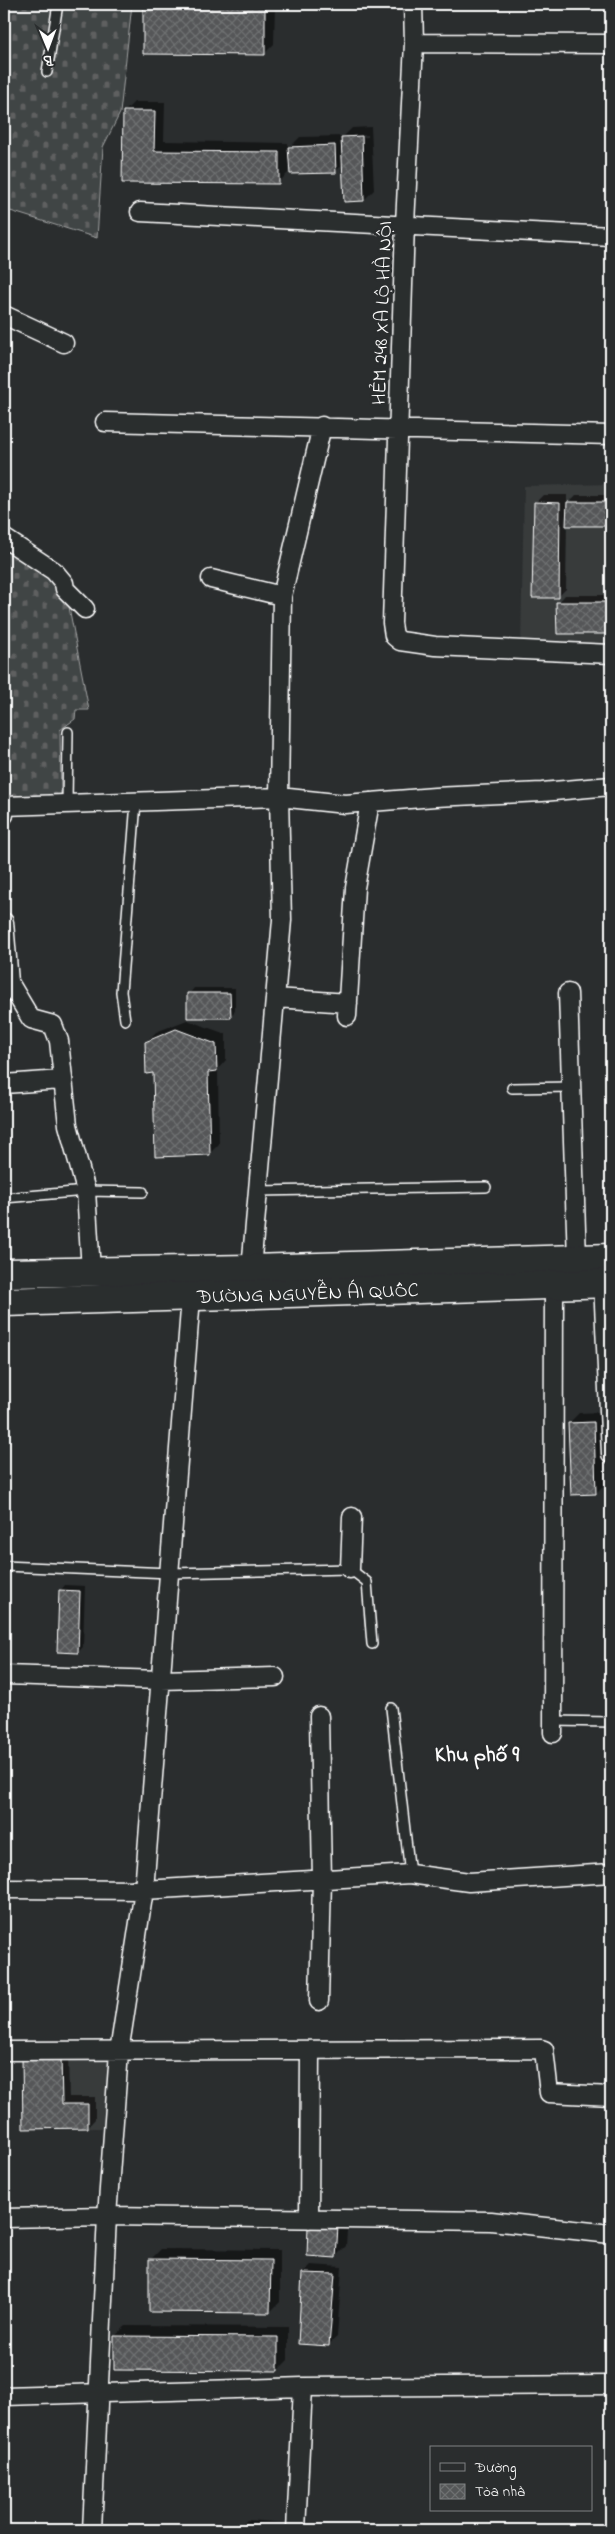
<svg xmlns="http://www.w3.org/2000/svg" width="615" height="2534" viewBox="0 0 615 2534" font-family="'Indie Flower',sans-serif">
<defs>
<pattern id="cemetery-stones" width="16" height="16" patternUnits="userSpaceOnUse" patternTransform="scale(1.25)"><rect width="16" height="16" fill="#414445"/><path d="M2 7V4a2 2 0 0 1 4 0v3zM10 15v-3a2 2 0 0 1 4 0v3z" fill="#5e6061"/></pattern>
<pattern id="building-cross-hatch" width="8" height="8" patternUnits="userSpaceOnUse" patternTransform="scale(1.25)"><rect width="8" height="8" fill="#555758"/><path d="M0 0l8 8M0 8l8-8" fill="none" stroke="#6e7071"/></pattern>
</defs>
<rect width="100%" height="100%" fill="#2a2d2e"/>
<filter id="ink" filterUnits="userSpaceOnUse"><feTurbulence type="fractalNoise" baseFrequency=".02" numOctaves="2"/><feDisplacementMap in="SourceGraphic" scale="10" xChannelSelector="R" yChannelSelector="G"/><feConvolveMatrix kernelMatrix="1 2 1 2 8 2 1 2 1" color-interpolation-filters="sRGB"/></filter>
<g filter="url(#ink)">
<path fill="#373a3b" d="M611 484V647L521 644 524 486Z
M22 2058H111L106 2128 23 2129Z"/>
<path fill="url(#cemetery-stones)" stroke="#a0a2a2" d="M4 4H132L120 113 103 147 97 238 4 209Z
M4 546 49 576 68 602 89 710H76L75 719 60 730 61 798H4Z"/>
<path fill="#0007" fill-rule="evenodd" d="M145 4H275L274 44 264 54 144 53Z
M134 102H165L164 141 288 143V149L300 137 344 136 352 128 371 127 374 190 364 200 343 164 336 171 288 166V173L278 183 123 181 124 112ZM368 135V137L351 138V136Z
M543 495H567V504L576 495H611V524L567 525 566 589 558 597 535 503Z
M565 595H611V633H558V603Z
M194 988H235V1011L230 1016 189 994Z
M187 1020 226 1034V1060L218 1069 219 1144 209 1154 155 1072 146 1043 156 1032Z
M603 1412 606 1483 596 1493 569 1423 579 1413Z
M65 1585 85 1586 83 1647 78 1652 60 1591Z
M68 2051 69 2097H95V2119L88 2127 24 2128 23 2058Z
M320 2216H348L346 2246 336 2256Z
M161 2249 280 2250V2302L270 2312 150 2260Z
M311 2265 342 2267 337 2337 329 2344 303 2273Z
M126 2326 288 2327V2360L278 2370 115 2336Z
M247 2520 286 2523 285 2530H242V2525Z"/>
<path fill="url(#building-cross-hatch)" stroke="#fff" d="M143 4H265V55L143 54Z
M123 111H155L154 151 279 152V184L122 183Z
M362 136 364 201 344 202 341 137Z
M335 145 336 173 290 174 288 147Z
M534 502 560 503 559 598H532Z
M567 502H611V526H566Z
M556 602H611V634H557Z
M187 993H230L231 1018H187Z
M176 1029 216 1044 217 1071 208 1072 210 1155 155 1157 153 1073 146 1074 145 1042Z
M594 1422 596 1494 571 1495 568 1423Z
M59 1590 80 1591 78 1653 57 1652Z
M22 2058H61L62 2104H88V2128L23 2129Z
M308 2226H338L336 2258 307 2256Z
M149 2259 271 2260 270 2313 149 2312Z
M302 2273 335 2274 329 2346 298 2344Z
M114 2336 278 2337V2371L114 2370Z
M241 2525 281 2528V2530H241Z"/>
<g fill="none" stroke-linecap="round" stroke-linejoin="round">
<g stroke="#fff" stroke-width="12">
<path id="service" d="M47 72 58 4
M67 804 68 732
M125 1020 121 992 136 802
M512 1088 571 1087
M258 1191 486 1187
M4 1198 86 1191 143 1192
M4 1566 170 1573 350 1569 367 1582 372 1644
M391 1708 410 1874
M553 1721 611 1722"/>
</g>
<g stroke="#fff" stroke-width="21">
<path id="minor" d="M413 4 414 43 405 224 392 623 394 636 400 641 435 646 611 654
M414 43 611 44
M140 212 611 236
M4 315 64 343
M105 422 611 435
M4 538 54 571 64 583 65 589 85 609
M211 579 282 596
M4 815V806L279 797 345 804 435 797 542 792 611 786
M4 922 9 982 31 1019 53 1025 59 1041 68 1125 86 1191 91 1271
M568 993 577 1259
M276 998 348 1003
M347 1016 355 888 370 802
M4 1084 62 1080
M251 1269 282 920 279 797 282 596 322 426
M603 1283 611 1454
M350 1569 352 1517
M4 1675 161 1680 275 1677
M319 1716 322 1880 319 2001
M553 1733 554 1285
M4 1889 144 1890 410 1874 469 1882 611 1873
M4 2051 541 2049 544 2050 549 2093 611 2096
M4 2218 107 2216 491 2221 611 2234
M309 2219 310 2050
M4 2396 303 2387 611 2385
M92 2530 107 2216 119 2052 144 1890 191 1297
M296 2530 303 2387"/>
</g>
<g stroke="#fff" stroke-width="31">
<g id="primary">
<path d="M4 1273 251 1269 611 1258"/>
<path id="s1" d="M4 1302 611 1283"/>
</g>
</g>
<use href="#service" stroke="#2a2d2e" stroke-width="9"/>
<use href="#minor" stroke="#2a2d2e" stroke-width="18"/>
<use href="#primary" stroke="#2a2d2e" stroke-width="28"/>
</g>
</g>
<g text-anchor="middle" stroke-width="5" stroke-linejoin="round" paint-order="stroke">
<g font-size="20" fill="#fff" stroke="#2a2d2e">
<text transform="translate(381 313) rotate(-88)" y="7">HẺM 248 XA LỘ HÀ NỘI</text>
<text dy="7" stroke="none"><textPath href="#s1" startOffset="304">ĐƯỜNG NGUYỄN ÁI QUỐC</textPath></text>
</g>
<g font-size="22" font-weight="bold" fill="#fff" stroke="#2a2d2e">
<text x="477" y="1761">Khu phố 9</text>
</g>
</g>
<rect width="615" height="2534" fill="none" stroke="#2a2d2e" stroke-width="20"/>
<rect x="10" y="10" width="595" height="2514" fill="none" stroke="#fff" stroke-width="2" filter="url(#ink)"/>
<rect x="430" y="2446" width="162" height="65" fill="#2a2d2e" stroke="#7f8182"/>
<rect x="440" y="2463" width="25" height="8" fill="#2a2d2e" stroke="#7f8182"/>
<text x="475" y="2472" font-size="15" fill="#ffffff">Đường</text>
<rect x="440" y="2484" width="25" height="15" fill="url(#building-cross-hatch)" stroke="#7f8182"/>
<text x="475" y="2496" font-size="15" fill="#ffffff">Tòa nhà</text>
<g transform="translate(48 48) rotate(179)" stroke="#2a2d2e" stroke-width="4" paint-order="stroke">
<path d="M0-4L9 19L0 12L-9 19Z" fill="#ffffff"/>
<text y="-8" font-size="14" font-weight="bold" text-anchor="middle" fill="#ffffff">B</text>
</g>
</svg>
